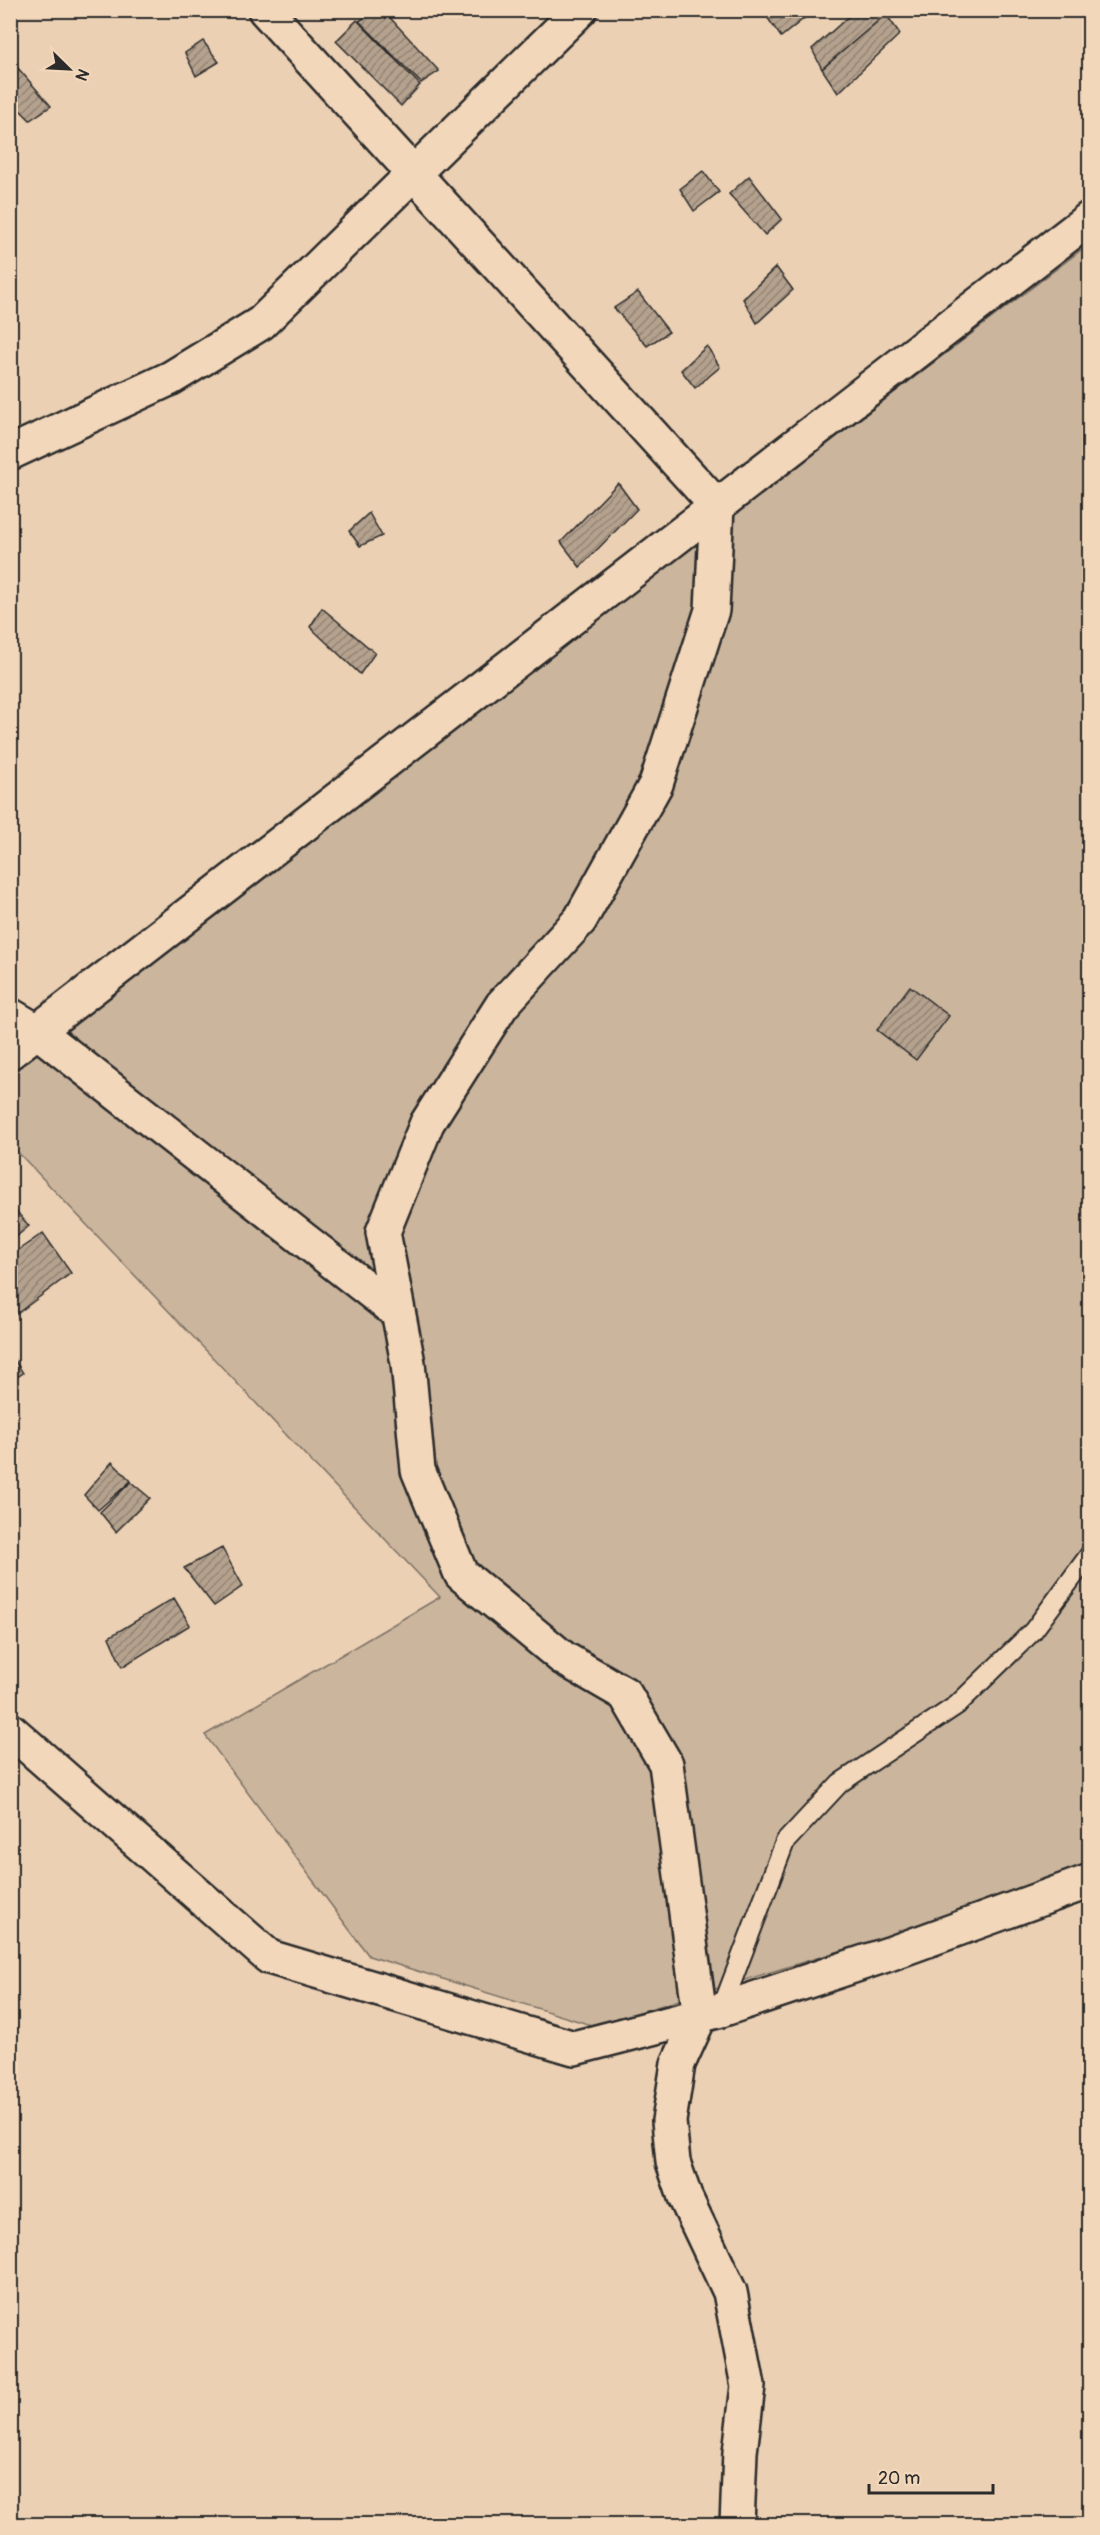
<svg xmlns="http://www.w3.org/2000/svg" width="1100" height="2535" viewBox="0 0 1100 2535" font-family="Pangolin,sans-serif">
<defs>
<pattern id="building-hatch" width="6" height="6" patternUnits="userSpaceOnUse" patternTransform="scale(1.5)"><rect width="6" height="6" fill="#b5a28e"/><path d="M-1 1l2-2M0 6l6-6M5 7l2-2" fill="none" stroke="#938474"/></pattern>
</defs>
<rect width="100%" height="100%" fill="#ebd0b4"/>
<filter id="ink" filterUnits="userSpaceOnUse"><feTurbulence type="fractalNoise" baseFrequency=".0167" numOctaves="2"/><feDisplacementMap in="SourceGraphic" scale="12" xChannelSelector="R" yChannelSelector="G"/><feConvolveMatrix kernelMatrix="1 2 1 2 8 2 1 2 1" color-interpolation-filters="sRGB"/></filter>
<g filter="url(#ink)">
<path fill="#cbb59d" stroke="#7b7064" stroke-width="1.5" d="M1089 244V1875L594 2026 369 1956 205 1735 440 1597 11 1145V1066Z"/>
<path fill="url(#building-hatch)" stroke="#2b2b2b" stroke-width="1.5" d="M377 10H383L439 71 421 83 359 21Z
M762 10H803L807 16 781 37Z
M856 10H881L885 15 822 69 812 49Z
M886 14 900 34 838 93 822 69Z
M357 20 420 85 401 106 336 41Z
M203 41 219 62 196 76 185 53Z
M10 59 51 106 30 120 10 100Z
M703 171 719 192 694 211 680 189Z
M749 176 782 219 765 235 729 194Z
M776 267 793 290 757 323 743 299Z
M638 292 669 332 647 346 614 308Z
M707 346 720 367 695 388 681 370Z
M618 483 637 509 580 567 561 542Z
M369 513 382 536 360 546 349 531Z
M322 608 375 653 360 674 310 627Z
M910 986 949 1016 916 1060 877 1030Z
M10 1204 29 1226 10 1242Z
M43 1233 71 1273 10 1319V1256Z
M10 1353 23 1373 10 1382Z
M112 1462 131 1481 98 1510 84 1495Z
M131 1482 150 1498 116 1532 100 1512Z
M222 1548 243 1586 214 1606 184 1568Z
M174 1598 190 1625 122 1667 109 1637Z"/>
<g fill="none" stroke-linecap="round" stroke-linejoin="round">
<g stroke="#2b2b2b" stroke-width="22">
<path id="lane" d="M721 2010 785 1842 840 1783 957 1705 1033 1631 1090 1554"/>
</g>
<g stroke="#2b2b2b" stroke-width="38">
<path id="street" d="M265 10 717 506 712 610 656 784 580 920 502 1005 427 1123 383 1232 408 1363 418 1470 461 1574 563 1658 625 1694 666 1764 700 2016 678 2064 669 2121 673 2162 685 2197 730 2292 748 2386 740 2452 737 2524
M10 453 171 378 261 323 580 10
M10 1015 37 1031 398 1313
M10 1052 1090 218
M10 1730 269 1957 574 2048 721 2010 889 1954 1090 1881"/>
</g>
<use href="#lane" stroke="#f3d7ba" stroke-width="18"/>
<use href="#street" stroke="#f3d7ba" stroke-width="33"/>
</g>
</g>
<rect width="1100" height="2535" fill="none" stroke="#f3d7ba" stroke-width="36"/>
<rect x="18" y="18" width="1064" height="2499" fill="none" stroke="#2b2b2b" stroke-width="2" filter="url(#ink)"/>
<g transform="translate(69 69) rotate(114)" stroke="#f3d7ba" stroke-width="4.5" paint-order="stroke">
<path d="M0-4.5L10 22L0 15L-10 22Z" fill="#2b2b2b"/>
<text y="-9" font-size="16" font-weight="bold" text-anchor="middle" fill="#2b2b2b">N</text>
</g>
<path d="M869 2484v9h124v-9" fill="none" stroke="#2b2b2b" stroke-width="3"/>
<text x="878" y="2484" font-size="18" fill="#2b2b2b" stroke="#f3d7ba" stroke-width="4.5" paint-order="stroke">20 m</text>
</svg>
